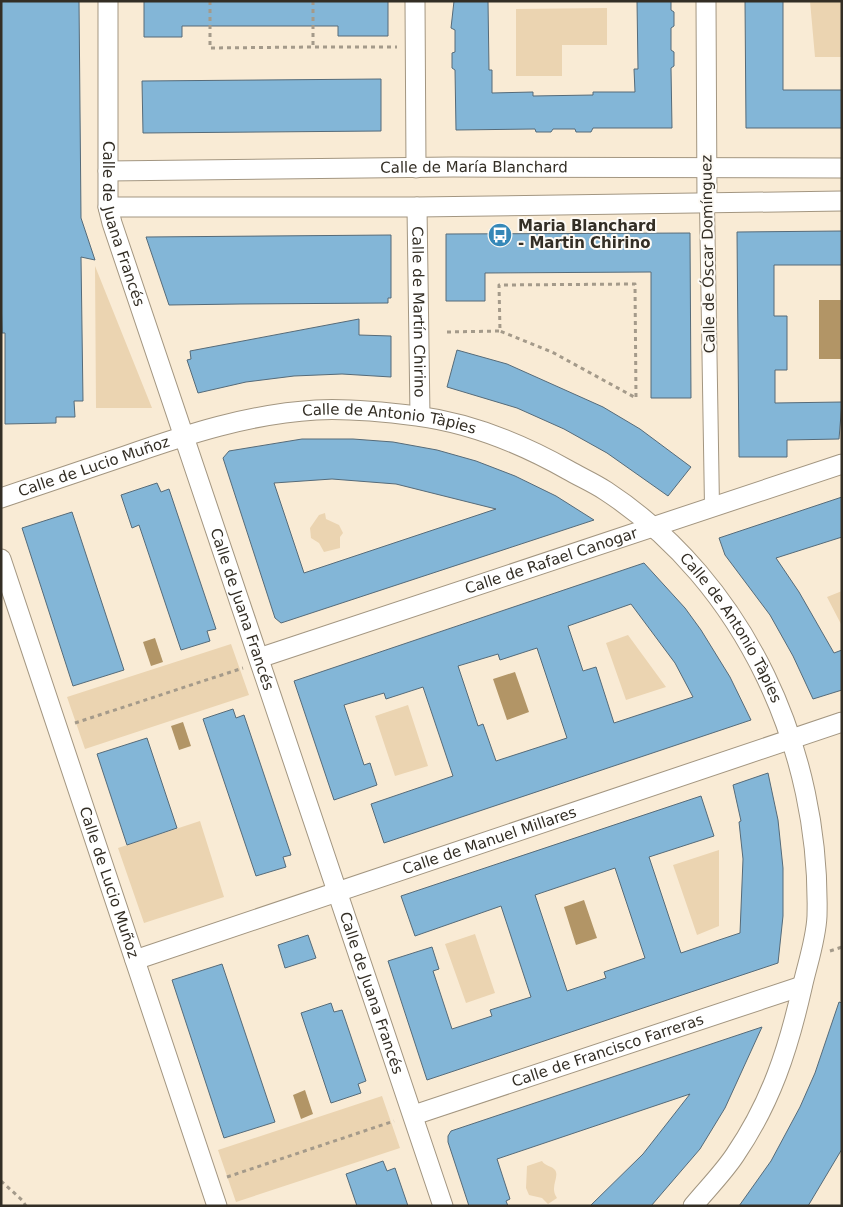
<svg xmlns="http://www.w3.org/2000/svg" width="843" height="1207" viewBox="0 0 843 1207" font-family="'DejaVu Sans',sans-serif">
<rect width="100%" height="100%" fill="#f9ebd5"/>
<path fill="#ebd4b1" d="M810 1H842V57H815Z
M607 8V45H562V76H516V9Z
M95 266 152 408H96Z
M325 513 326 519 339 525 343 533 340 537V548L324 552 319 543 311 538 310 528 319 515Z
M842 591V626L827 597Z
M628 635 666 687 626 700 606 643Z
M231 644 249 695 85 749 67 697Z
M408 705 428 766 395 776 375 716Z
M200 821 224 897 144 923 118 848Z
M719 850V926L697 935 673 865Z
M475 934 495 993 466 1003 445 944Z
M382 1096 400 1148 236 1202 218 1150Z
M542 1161C545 1166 552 1166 555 1170 560 1177 549 1187 557 1198L548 1204 542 1198 529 1195 526 1188 527 1166Z"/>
<path fill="#b29566" d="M819 300H842V359H819Z
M155 638 163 662 151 666 143 642Z
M515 672 529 712 507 720 493 679Z
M183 722 191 746 179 750 171 726Z
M584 900 597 938 576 945 564 907Z
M305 1090 313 1114 301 1119 293 1095Z"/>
<path fill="#83b6d7" stroke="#566b79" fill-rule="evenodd" d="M1 1H79L81 218 95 260 81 257 83 401H74L75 417H56V423L5 424V333H2L1 294Z
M144 1H388V36H338V26H182V37H144Z
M454 1H488L489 70H492V93L533 92V96L593 95V92H635L634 69H638L637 1H671V10L674 12V26L671 28V50L674 52V66L671 68 672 128H593L591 132H576L575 129H553L551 132H536L535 129 456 130 455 70 452 68V53L455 52V30L451 28Z
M745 1H783V90H842V128H746Z
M381 79V131L143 133 142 81Z
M842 231V265H774V316H787V370H775V403L842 402 839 439 787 440V457H739L737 232Z
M690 233 691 398H651V272L485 273V301H446V234Z
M391 235V298H388V303L240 304 169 305 146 237Z
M359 319V335L391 336V377L342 374 294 376 246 382 198 393 187 360 191 359 190 351Z
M457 350 507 364 603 407 640 429 691 467 668 496 607 453 564 429 517 408 447 387Z
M302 439H353L393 442 437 450 476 461 515 476 556 496 594 520 281 623 275 618 223 458 229 451ZM332 479 396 484 496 509 304 573 274 483Z
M157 483 161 492 169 489 216 629 207 631 210 641 181 650 139 525 132 528 121 495Z
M842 497V537L776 558 799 592 834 653 842 650V690L813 699 793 656 770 615 725 555 719 538Z
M72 512 124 670 73 686 22 528Z
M644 563 685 608 701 630 730 677 751 720 384 843 371 804 453 776 423 687 386 699 384 693 344 705 364 765 370 763 377 785 334 800 294 681ZM631 604 675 663 693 697 614 723 596 667 583 671 568 626ZM537 648 567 738 496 761 483 724 478 726 458 666 498 654 500 660Z
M233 709 236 718 244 715 291 855 283 857 286 867 256 876 203 719Z
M147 738 177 828 127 845 97 754Z
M768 773 778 820 783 868V916L778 963 427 1080 388 961 432 947 439 969 433 971 452 1029 492 1016 490 1010 531 997 501 906 415 936 401 896 701 796 714 836 649 857 681 953 719 940 740 933 743 859 739 822 741 821 733 785ZM615 868 645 958 604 972 606 978 567 991 535 895Z
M308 935 316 958 285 968 278 945Z
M222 964 275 1122 224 1138 172 980Z
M839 1002 842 1003V1149L808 1206H739L771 1161 800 1107 815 1073Z
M331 1003 334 1012 342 1010 366 1081 358 1084 361 1093 331 1103 301 1013Z
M762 1027 725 1108 700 1149 651 1206H590L643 1154 690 1094 497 1159 510 1199 506 1201 508 1206H469L448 1142V1136L451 1131Z
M383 1161 387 1171 395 1168 408 1206H357L346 1174Z"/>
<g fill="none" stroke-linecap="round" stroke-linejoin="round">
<g stroke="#a39681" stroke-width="16">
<path id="pedestrian" d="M707 204 712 506"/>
</g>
<g stroke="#a39681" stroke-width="21">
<g id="minor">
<path id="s1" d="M108 1V207L112 223 443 1206"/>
<path d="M415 1 416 168"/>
<path d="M706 1 707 204"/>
<path id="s2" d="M108 171 453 167 842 168"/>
<path d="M108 207H417L842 201"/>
<path id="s3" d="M417 207 420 416"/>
<path id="s4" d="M1 498C42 484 84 470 125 456 188 434 249 414 316 410 349 408 385 412 417 416 470 423 522 444 568 470 580 477 594 483 606 491 746 583 821 751 817 916 816 940 807 965 802 988 788 1050 771 1102 735 1155 723 1173 707 1189 693 1206"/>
<path id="s5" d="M1 559 217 1206"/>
<path id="s6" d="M259 658 842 464"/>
<path id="s7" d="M135 960 842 722"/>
<path id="s8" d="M414 1115 802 986"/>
</g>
</g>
<path stroke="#a49a8a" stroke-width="3" stroke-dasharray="4 4" stroke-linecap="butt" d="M210 1V48L313 47
M313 1V47H397
M447 332 500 331 499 285 635 284 636 398 552 352 500 331
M75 723 243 668
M830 951 842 947
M227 1177 394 1121
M1 1181 22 1200 26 1206"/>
<use href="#pedestrian" stroke="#fff" stroke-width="14"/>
<use href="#minor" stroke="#fff" stroke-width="19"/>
</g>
<defs>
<g id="bus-disc" transform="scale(1.25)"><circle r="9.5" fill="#3588b8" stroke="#fdfaf5"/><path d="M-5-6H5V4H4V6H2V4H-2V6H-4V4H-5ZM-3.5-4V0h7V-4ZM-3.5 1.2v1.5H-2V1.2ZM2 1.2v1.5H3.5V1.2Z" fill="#fff"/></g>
</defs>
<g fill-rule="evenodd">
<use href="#bus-disc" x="500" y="235"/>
</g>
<g text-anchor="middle" stroke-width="4" stroke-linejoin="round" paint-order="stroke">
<g font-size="15" fill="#332e25" stroke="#fdfaf5">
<text dy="5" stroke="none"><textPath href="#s2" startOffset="366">Calle de María Blanchard</textPath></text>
<text dy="5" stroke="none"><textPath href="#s1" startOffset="225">Calle de Juana Francés</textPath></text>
<text transform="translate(708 254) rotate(-91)" y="5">Calle de Óscar Domínguez</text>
<text dy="5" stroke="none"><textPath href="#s3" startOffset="105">Calle de Martín Chirino</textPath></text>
<text dy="5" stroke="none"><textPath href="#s4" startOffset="402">Calle de Antonio Tàpies</textPath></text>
<text dy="5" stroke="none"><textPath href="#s4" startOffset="98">Calle de Lucio Muñoz</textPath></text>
<text dy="5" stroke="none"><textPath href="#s6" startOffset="308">Calle de Rafael Canogar</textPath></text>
<text dy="5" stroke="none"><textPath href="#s1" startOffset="630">Calle de Juana Francés</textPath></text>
<text dy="5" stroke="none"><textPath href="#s4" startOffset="822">Calle de Antonio Tàpies</textPath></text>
<text dy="5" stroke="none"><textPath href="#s7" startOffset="374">Calle de Manuel Millares</textPath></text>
<text dy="5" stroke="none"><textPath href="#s5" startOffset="341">Calle de Lucio Muñoz</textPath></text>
<text dy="5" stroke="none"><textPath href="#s1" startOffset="1035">Calle de Juana Francés</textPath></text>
<text dy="5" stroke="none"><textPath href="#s8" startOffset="204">Calle de Francisco Farreras</textPath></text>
</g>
<g font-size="15" font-weight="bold" fill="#332e25" stroke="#fdfaf5" text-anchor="start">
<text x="518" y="231">Maria Blanchard<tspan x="518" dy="17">- Martin Chirino</tspan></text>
</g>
</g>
<rect width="843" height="1207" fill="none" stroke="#332e25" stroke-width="5"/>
</svg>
